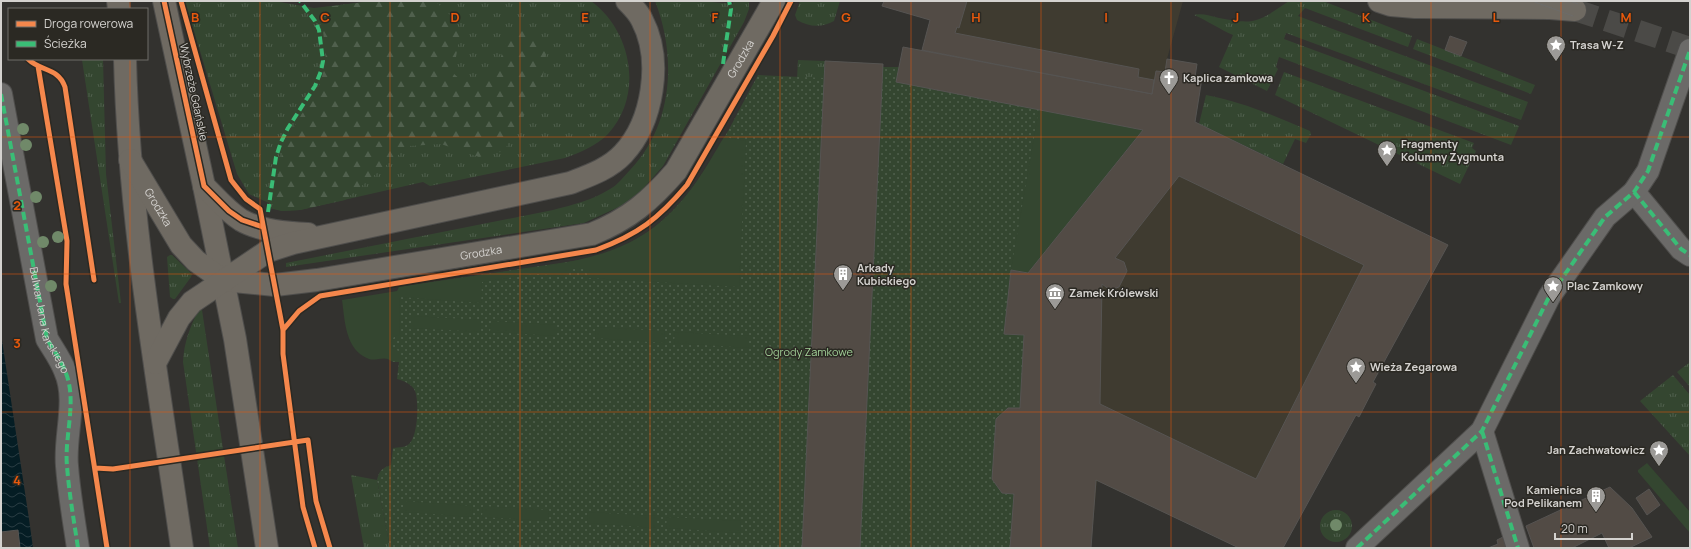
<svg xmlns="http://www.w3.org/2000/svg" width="1691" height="549" viewBox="0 0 1691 549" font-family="Manrope,sans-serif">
<defs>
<pattern id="grass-tufts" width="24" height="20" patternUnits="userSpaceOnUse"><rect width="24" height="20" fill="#344630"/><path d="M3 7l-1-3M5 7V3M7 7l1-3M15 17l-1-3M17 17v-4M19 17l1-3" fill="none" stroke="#50604d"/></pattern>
<pattern id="forest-firs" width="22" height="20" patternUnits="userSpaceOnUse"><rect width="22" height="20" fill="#344630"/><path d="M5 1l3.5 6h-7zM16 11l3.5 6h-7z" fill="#50604d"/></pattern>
<pattern id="park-dots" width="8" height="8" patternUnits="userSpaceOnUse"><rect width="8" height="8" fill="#344630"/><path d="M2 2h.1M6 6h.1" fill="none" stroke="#50604d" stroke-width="1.8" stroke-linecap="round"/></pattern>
<pattern id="water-waves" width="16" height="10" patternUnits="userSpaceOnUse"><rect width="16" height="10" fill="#051d24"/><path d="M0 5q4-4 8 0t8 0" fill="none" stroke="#293d43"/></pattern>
</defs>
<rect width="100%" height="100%" fill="#33322f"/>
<path fill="#3f3b30" d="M884 1H1183L1167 59 1197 64 1195 77 1202 78 1195 122 1448 245 1373 382 1376 384 1359 417 1355 415 1283 548H1239L1097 481 1091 548H1010L1002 493 992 479 996 419 1008 408H1020L1024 335 1004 334 1011 270 896 82 903 47 922 50 930 20 882 6Z"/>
<path fill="url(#grass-tufts)" d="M185 1H274L314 8 373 1H591C632 31 644 95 608 134 596 146 581 152 565 158L430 186 423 182 300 210 282 211 269 208V203L249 194 237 174Z
M655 1H701L733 4V1H749V9L744 22 663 166 641 191 621 206 584 223 286 267V263L553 210C572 205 593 200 610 189 618 185 624 176 630 170 673 125 677 57 655 1Z
M800 1H840L834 21C822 28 809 27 797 20L795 15Z
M1289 1H1323L1412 36 1408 47 1305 8 1298 16 1528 102 1521 120 1286 33 1284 39 1519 126 1511 145 1279 57 1276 67 1278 69 1267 91 1219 67 1233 35C1219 29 1208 21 1194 15 1201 13 1211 16 1219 18 1256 25 1258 22 1289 1Z
M1417 39 1535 85 1531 94 1413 49Z
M88 59H103L106 174 121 303H119L82 60Z
M798 60 825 61 823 99 796 98Z
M1284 72 1474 143 1472 148 1476 151 1460 184 1275 95Z
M1206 95C1242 102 1276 116 1310 131L1311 134 1306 143 1295 139 1283 164 1199 124Z
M170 255H172L192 274 191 277 175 299H173L170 297 167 257Z
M199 309 202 310 238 548H210L183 362C184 342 190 327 199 309Z
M1690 362V387L1677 372Z
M1673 375 1690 395V456L1640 401Z
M351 475 377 480 390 548H364Z
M1320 526a16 16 0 1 1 32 0a16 16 0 1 1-32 0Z"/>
<path fill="url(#forest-firs)" d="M373 1H435L450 15 460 35 453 73 463 82 480 80 498 65 508 36 518 28 535 31 546 54 542 83 504 151 479 157 441 144 409 146 345 200 300 210 282 211 275 209 278 171 284 147 291 132 320 84 326 62 323 30 325 7Z"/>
<path fill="url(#park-dots)" d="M825 61 883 64V67H899L897 80 1039 109 1028 273 1011 271 1004 334 1024 335 1020 408H1008L996 419 992 479 1002 493 1014 494 1010 548H390L377 480C379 471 382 468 391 465L393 448C399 447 406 448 410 443 418 434 419 401 415 391 412 384 404 381 397 379L399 362H393L388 359 399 287 567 262C586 259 605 255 622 247 692 215 723 138 758 75L824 78Z"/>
<path fill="#344630" d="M1039 109 1143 130 1028 273 1011 270Z
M724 137 746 141 739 287 589 278 585 270C576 266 572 268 567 276L535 274 482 282 481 303 400 297 399 335 395 336C388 343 390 349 399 351V362C394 362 392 360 388 359 382 357 375 361 369 359 345 350 345 321 342 300L397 291 399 287C436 281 473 276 510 271 565 263 620 258 663 220 690 197 706 167 724 137Z
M413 316 481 320 480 332 413 328Z
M491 321 556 325V336L490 332Z
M596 327 665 331 664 343 595 338Z
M675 332 749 336V348L674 343Z
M1647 463 1690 512V533L1638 472V470Z
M405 501 473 506 472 517 405 512Z
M483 506 549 510 548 521 482 517Z
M588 512 656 516V528L587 523Z
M667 517 741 521 740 533 666 528Z"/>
<path fill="url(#water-waves)" d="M1 334 29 519 33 548H1Z"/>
<path fill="#524b45" stroke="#565452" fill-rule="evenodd" d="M884 1H967L959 28 957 27 955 33 1139 69 1138 77 1154 80 1152 94 922 50 930 20 882 6Z
M1450 36 1467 42 1461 56 1445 50Z
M903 47 1152 94 1156 71 1165 72 1167 59 1197 64 1195 77 1202 78 1195 122 1448 245 1373 382 1376 384 1359 417 1356 415 1283 548H1239L1096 480 1091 548H1010L1014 494 1002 493 992 479 996 419 1008 408H1020L1024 335 1004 334 1011 270 1028 273 1143 130 896 82ZM1179 176 1364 265 1256 479 1100 404 1102 284 1110 290 1119 287 1127 271 1124 262 1115 258Z
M825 61 883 64 860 548H802Z
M1610 487 1632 508 1652 537 1629 548H1609L1602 533 1572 548H1534L1526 526Z
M1649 489 1660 505 1647 515 1636 498Z
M18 530 20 548H1V532Z
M1503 537 1507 548H1488L1498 544 1497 540Z"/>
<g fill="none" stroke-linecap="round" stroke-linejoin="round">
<path stroke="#4b4a47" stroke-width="22" stroke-dasharray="22 11" stroke-linecap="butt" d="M1575 10 1690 48"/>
<g stroke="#4f4e4c" stroke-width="24">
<g id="minor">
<path id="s1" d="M1 94 47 339C53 349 61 360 65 371 78 400 64 436 67 466 69 493 74 521 78 548"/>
<path d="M1634 192 1681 249 1690 255"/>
<path d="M1482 431 1518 548"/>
<path d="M1357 548 1482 431 1549 297 1605 217 1634 192 1648 171 1690 50"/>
</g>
</g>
<g stroke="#4f4e4c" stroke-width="24">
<g id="major">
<path d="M118 1 119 9"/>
<path d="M164 1 204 186 235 339 267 548"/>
<path d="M1379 1 1391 5 1415 7 1550 8 1575 10"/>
<path d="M125 59C129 223 159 386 182 548"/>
<path id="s2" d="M130 160 181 245 196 261 223 280 275 285 317 280 592 234C629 219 650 201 676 171L774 1"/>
<path d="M204 186C216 198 227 211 241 220 260 231 287 233 308 234"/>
<path d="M155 363 179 318 192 302 268 251 293 243 570 183C588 176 609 169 623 154 653 122 663 60 642 20 639 13 633 7 627 1"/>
</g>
</g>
<use href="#minor" stroke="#6b6a68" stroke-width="22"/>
<use href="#major" stroke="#6f6a62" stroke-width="22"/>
<path stroke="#6d6c6a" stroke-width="1" d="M1532 1 1573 16
M1570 1 1578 4"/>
<path stroke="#3abd76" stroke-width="4" stroke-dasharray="8 4" stroke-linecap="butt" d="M723 64 731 9 729 1
M1 94 47 339C53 349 61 360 65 371 78 400 64 436 67 466 69 493 74 521 78 548
M1634 192 1681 249 1690 255
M268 212 276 157 281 142 288 128 315 86 321 71 323 61 319 30 315 21 300 1
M1482 431 1518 548
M1357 548 1482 431 1549 297 1605 217 1634 192 1648 171 1690 50"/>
<g stroke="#2b2923" stroke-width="8">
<path id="cycleway" d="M164 1 204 186 229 211 242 220 263 227
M181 1 231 180 246 199 260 209 283 330V354L303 507 315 548
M28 59C41 72 58 67 65 87L94 280
M38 66 67 241 66 284 107 548
M283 330 299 311 320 296 596 250C639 234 658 219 687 185L773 36 791 1
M95 468 113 469 308 440 316 501 330 548"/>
</g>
<use href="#cycleway" stroke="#f5874c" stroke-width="5"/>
</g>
<g fill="#708969">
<circle cx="23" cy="129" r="6"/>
<circle cx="26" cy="145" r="6"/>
<circle cx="36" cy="197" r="6"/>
<circle cx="58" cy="237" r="6"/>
<circle cx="43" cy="242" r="6"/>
<circle cx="51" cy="286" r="6"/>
<circle cx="1336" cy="525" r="6"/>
</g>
<path fill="none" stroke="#e8590c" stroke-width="1" stroke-opacity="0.55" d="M130 1V9M260 1V548M390 1V548M520 1V548M650 1V548M780 1V548M911 1V548M1041 1V548M1171 1V548M1301 1V548M1431 1V548M1561 1V548M130 59V548M1 137H1690M1 274H1690M1 412H1690"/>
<defs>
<g id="sight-pin" transform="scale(1)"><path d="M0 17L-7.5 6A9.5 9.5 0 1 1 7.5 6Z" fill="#9c9a97" stroke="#2b2923"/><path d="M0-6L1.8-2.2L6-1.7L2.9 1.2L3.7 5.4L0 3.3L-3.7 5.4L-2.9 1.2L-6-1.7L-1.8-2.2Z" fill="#fff"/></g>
<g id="church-pin" transform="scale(1)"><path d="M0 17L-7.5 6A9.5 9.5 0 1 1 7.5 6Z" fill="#9c9a97" stroke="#2b2923"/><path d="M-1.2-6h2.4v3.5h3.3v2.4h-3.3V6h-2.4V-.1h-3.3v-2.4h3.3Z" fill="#fff"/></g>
<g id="building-pin" transform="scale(1)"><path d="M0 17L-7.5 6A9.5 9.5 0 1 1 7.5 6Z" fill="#9c9a97" stroke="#2b2923"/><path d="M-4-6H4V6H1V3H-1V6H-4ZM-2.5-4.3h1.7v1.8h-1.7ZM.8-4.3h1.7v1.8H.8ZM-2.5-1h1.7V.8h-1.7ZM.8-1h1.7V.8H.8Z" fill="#fff"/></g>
<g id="museum-pin" transform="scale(1)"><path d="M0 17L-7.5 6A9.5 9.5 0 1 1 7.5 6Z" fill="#9c9a97" stroke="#2b2923"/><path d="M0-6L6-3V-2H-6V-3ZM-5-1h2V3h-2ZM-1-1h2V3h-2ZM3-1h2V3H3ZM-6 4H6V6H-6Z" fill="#fff"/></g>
</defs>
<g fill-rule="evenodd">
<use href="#sight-pin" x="1556" y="45"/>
<use href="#church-pin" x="1169" y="78"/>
<use href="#sight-pin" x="1387" y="150"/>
<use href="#building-pin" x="843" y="274"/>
<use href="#sight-pin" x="1553" y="286"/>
<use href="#museum-pin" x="1055" y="293"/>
<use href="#sight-pin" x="1356" y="367"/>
<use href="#sight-pin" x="1659" y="450"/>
<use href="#building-pin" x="1596" y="496"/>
</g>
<g text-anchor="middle" stroke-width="3" stroke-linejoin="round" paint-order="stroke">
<g font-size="11" font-weight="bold" fill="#d4d2cf" stroke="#2b2923" text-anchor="start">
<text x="1570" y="49">Trasa W-Z</text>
<text x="1183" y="82">Kaplica zamkowa</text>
<text x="1401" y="148">Fragmenty<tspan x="1401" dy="13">Kolumny Zygmunta</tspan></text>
<text x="857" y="272">Arkady<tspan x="857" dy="13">Kubickiego</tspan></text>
<text x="1567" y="290">Plac Zamkowy</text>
<text x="1069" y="297">Zamek Królewski</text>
<text x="1370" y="371">Wieża Zegarowa</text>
<text x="1645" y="454" text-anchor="end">Jan Zachwatowicz</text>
<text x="1582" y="494" text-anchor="end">Kamienica<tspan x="1582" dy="13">Pod Pelikanem</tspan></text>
</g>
<g font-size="11" fill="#d4d2cf" stroke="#2b2923">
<text dy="4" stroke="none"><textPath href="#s2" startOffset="763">Grodzka</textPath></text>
<text transform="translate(194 92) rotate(78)" y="4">Wybrzeże Gdańskie</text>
<text dy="4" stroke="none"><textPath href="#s2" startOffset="55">Grodzka</textPath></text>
<text dy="4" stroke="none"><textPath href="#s2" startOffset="415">Grodzka</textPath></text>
<text dy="4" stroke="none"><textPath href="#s1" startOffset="232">Bulwar Jana Karskiego</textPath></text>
</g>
<g font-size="11" fill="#a2d198" stroke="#2b2923">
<text x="809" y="356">Ogrody Zamkowe</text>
</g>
</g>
<g font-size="13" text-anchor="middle" font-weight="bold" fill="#e8590c" stroke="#2b2923" stroke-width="3" stroke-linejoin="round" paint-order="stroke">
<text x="195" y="22">B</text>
<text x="325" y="22">C</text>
<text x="455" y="22">D</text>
<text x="585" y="22">E</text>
<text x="715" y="22">F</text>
<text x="846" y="22">G</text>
<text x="976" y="22">H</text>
<text x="1106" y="22">I</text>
<text x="1236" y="22">J</text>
<text x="1366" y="22">K</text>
<text x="1496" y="22">L</text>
<text x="1626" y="22">M</text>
<text x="17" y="210">2</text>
<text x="17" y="348">3</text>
<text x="17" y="485">4</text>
</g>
<rect width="1691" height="549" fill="none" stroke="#d4d2cf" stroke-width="4"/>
<rect x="8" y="8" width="140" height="52" fill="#2b2923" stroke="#6f6d68"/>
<rect x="16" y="21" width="20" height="6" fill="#f5874c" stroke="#6f6d68"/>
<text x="44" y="28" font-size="12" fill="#d4d2cf">Droga rowerowa</text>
<rect x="16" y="41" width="20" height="6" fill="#3abd76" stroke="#6f6d68"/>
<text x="44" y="48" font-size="12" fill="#d4d2cf">Ścieżka</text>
<path d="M1555 533v6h77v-6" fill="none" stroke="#d4d2cf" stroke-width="2"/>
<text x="1561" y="533" font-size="12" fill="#d4d2cf" stroke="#2b2923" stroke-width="3" paint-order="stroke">20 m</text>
</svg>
